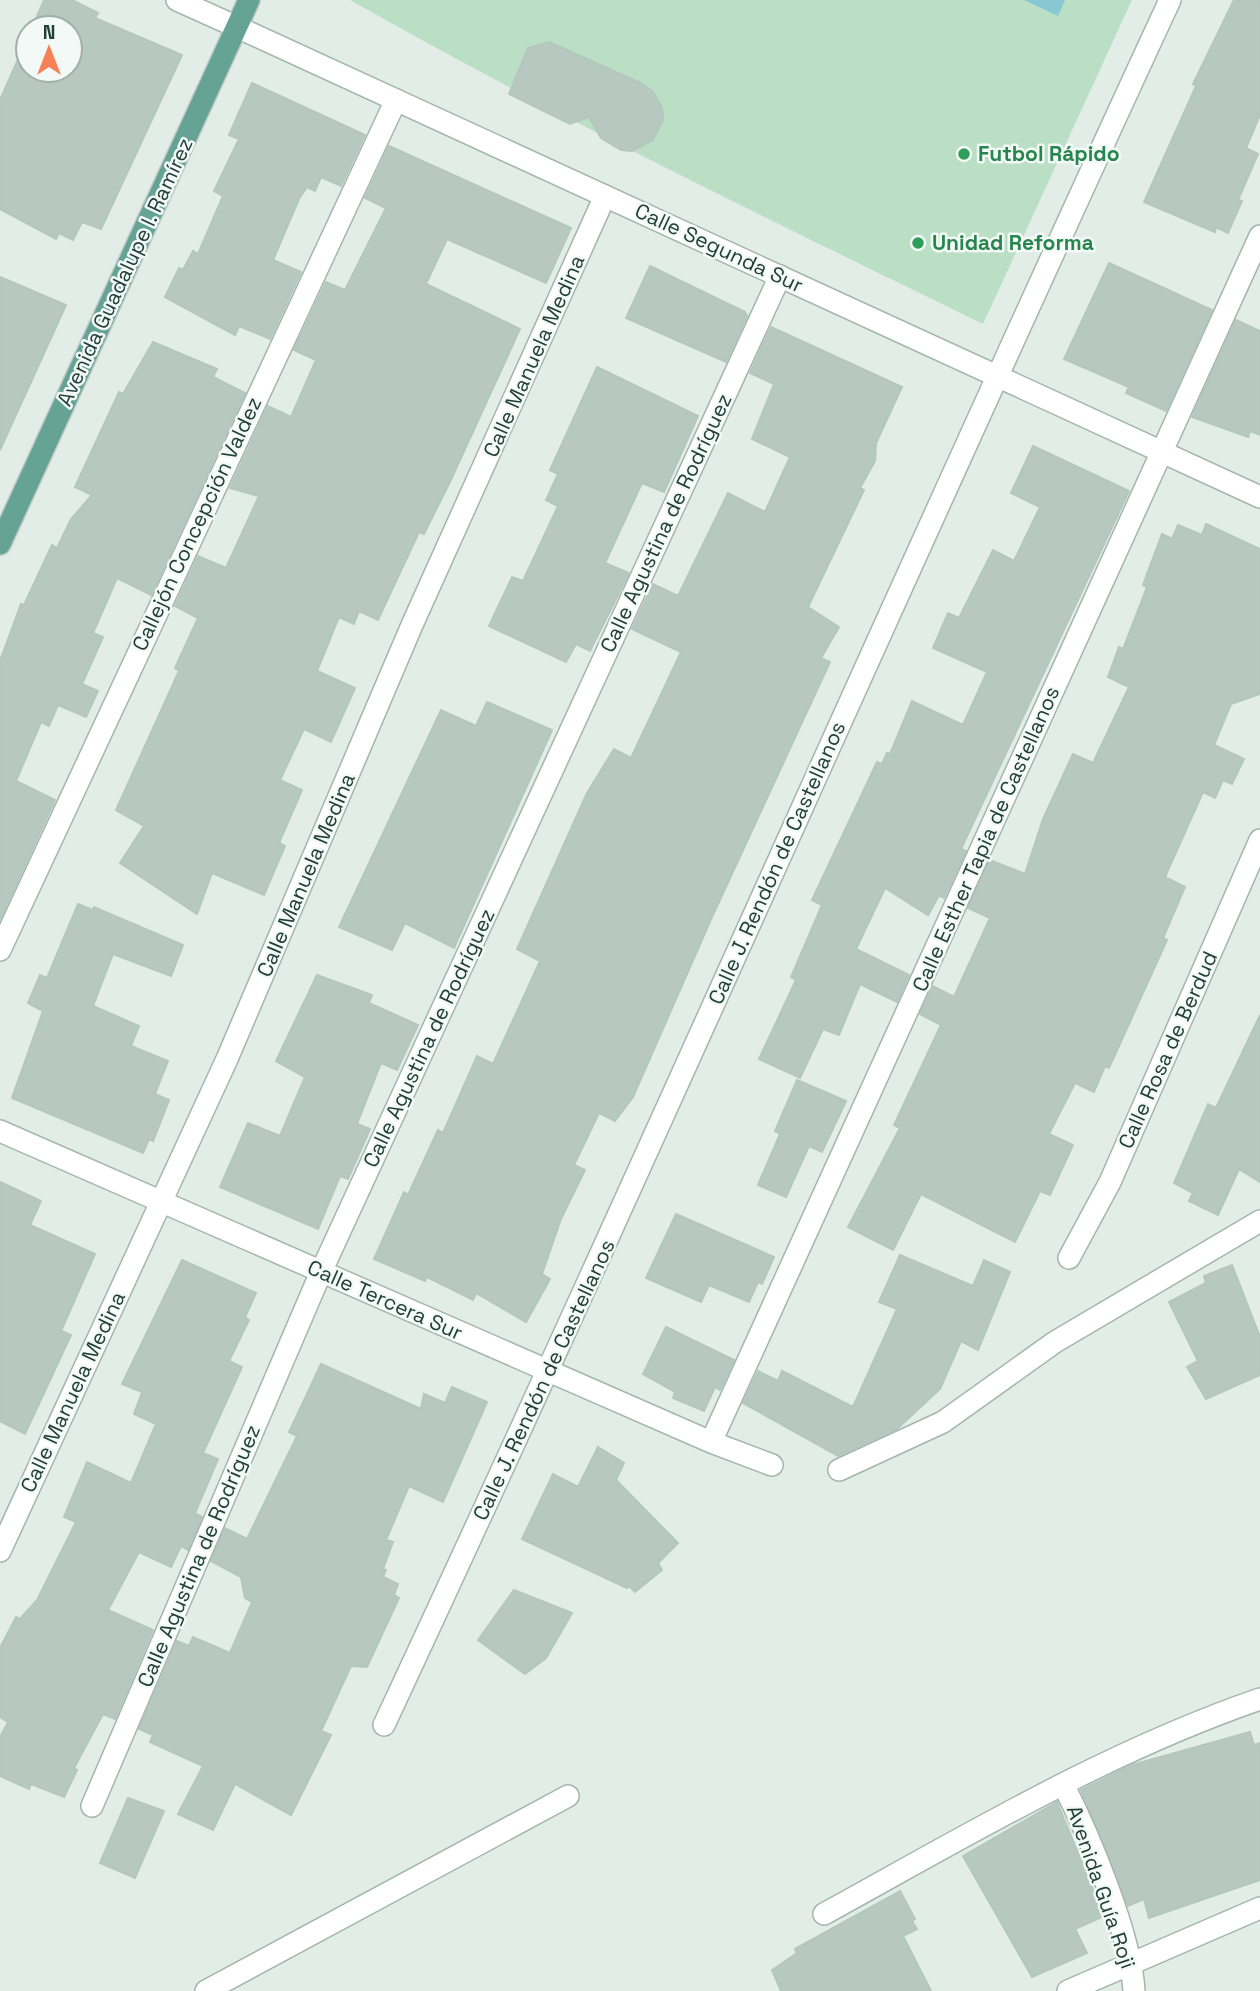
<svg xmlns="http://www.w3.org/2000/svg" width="1260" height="1991" viewBox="0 0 1260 1991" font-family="'Space Grotesk',sans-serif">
<rect width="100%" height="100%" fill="#e2ede8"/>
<path fill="#badfc5" d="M350 0H1132L983 324C770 220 556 117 350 0Z"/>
<path fill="#88c7d4" d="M1024 0H1065L1058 16Z"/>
<path fill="#b7c8c1" stroke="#b4c7bf" stroke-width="2" d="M44 0H72L98 13 95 18 182 55 101 229 82 222 73 240 59 233 56 239 0 209V100L28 37V70H70V28H32Z
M1234 0H1260V115L1246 148 1258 154 1238 200 1242 201 1228 233 1216 227 1215 232 1144 202 1196 86 1193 84Z
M549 42 641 83 653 92 662 108 663 120 653 140 632 151 621 150 601 138 589 117 570 124 509 94 528 48Z
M252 83 365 135 341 186 321 177 315 191 307 187 299 199 273 260 301 272 270 339 239 326 235 335 165 297 179 268 183 270 193 251 198 254 223 196 214 191 239 139 229 135Z
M389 146 571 228 546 283 447 239 426 284 520 329 449 484 424 534 419 532 378 620 359 611 354 624 339 617 317 671 355 688 331 742 304 729 280 780 302 790 279 843 285 846 264 895 212 873 197 914 120 863 144 826 116 810 179 671 175 668 198 618 175 606 198 556 226 568 259 496 230 488 268 406 291 417 316 360 294 350 326 282 345 290 386 208 365 198Z
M1109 263 1212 310 1166 411 1126 393 1129 387 1064 359Z
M650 266 745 312 747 316 726 362 626 318Z
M0 277 66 305 0 450Z
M1236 320 1260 331V435L1250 431 1248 437 1192 417Z
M771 327 902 387 876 443 875 461 860 488 864 490 808 607 839 627 821 658 830 662 712 917 633 1097 615 1121 599 1113 574 1165 585 1170 561 1219 542 1274 550 1279 526 1322 476 1293 473 1300 427 1277 425 1281 374 1259 404 1192 408 1195 438 1130 443 1133 477 1056 493 1064 540 961 517 949 587 793 614 749 631 758 681 652 632 629 653 584 678 596 728 493 765 512 790 457 752 439 774 384 750 373Z
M153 342 217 369 213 377 245 393 151 595 117 578 93 633 103 637 82 684 98 691 86 717 58 705 49 726 41 722 16 781 55 800 0 919V661L21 604 24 605 52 545 57 548 71 519 92 495 75 487 119 392 123 394Z
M597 367 698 416 664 492 642 483 605 563 629 573 590 651 576 644 566 662 489 626 512 577 523 581 558 506 546 500 558 474 550 470Z
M1033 446 1129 491 961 849 966 851 944 898 939 895 928 915 885 888 856 949 909 975 897 1002 860 984 839 1035 823 1029 800 1078 759 1059 796 980 791 977 822 905 812 900 877 762 882 764 887 753 890 754 912 701 963 725 987 672 933 648 948 613 959 618 993 550 1014 561 1040 507 1011 493Z
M1206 524 1260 549V694L1231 704 1214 745 1244 759 1232 784 1223 780 1215 798 1203 792 1165 877 1185 887 1163 938 1167 940 1109 1068 1105 1066 1094 1092 1075 1083 1049 1134 1073 1145 1050 1195 1040 1191 1015 1242 921 1194 893 1250 848 1227 900 1128 894 1125 941 1025 920 1014 933 986 954 997 990 918 968 908 990 860 1025 874 1043 819 1073 754 1093 763 1129 687 1108 677 1119 647 1123 649 1147 587 1143 585 1162 534 1172 539 1178 525 1202 535Z
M487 702 552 730 454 948 405 923 392 950 339 927 441 710 476 726Z
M78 904 93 910 94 907 183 945 171 976 113 954 93 1006 139 1026 131 1046 168 1061 155 1094 169 1100 153 1141 149 1139 143 1153 12 1098 43 1011 28 1003 40 975 47 978Z
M317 975 372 995 369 1003 418 1025 397 1070 381 1063 357 1124 370 1129 348 1179 340 1176 318 1229 220 1187 248 1123 280 1136 305 1077 276 1061Z
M1260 1015V1182L1239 1169 1218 1215 1189 1201 1193 1193 1174 1183 1208 1104 1216 1108Z
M797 1080 846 1101 822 1152 809 1146 786 1197 758 1185 780 1134 775 1131Z
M0 1182 41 1201 30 1225 95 1254 61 1331 71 1335 25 1434 0 1421Z
M676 1214 774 1257 762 1284 758 1282 749 1302 709 1285 701 1302 646 1278Z
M900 1255 973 1286 984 1260 1010 1272 978 1350 961 1341 940 1389 897 1429 838 1456 743 1403 758 1371 778 1381 782 1371 853 1407 897 1309 879 1302Z
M182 1260 256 1293 245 1317 249 1320 229 1361 242 1367 203 1453 218 1459 195 1513 202 1517 188 1550 181 1546 171 1567 139 1552 108 1610 153 1630 115 1719 103 1714 74 1768 77 1770 64 1797 31 1784 29 1789 0 1776V1737L8 1722 0 1717V1648L16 1617 20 1619 37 1600 76 1522 64 1517 87 1462 131 1483 156 1424 134 1414 142 1392 122 1384Z
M1232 1265 1260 1337V1375L1206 1399 1187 1367 1198 1361 1169 1302 1206 1283 1204 1276Z
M666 1327 734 1360 720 1390 715 1387 704 1411 673 1398 675 1392 643 1374Z
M321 1364 421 1409 424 1394 445 1403 452 1387 487 1402 443 1502 409 1486 386 1540 393 1542 383 1569 386 1570 383 1577 398 1584 394 1595 399 1598 367 1667 351 1666 321 1731 331 1735 291 1815 235 1784 213 1830 178 1814 203 1766 150 1742 153 1735 139 1729 177 1641 189 1646 193 1637 230 1653 252 1602 245 1598 241 1577 211 1561 225 1528 247 1539 297 1436 289 1432Z
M598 1447 624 1463 616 1480 678 1543 658 1563 662 1570 635 1592 629 1586 627 1588 522 1539 553 1474 578 1487Z
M514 1590 572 1613 546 1658 525 1674 478 1640Z
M1250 1732 1254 1745 1260 1743V1880L1149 1918 1144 1899 1128 1906 1081 1790 1132 1765Z
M128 1798 164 1811 135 1878 100 1863Z
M1057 1802 1104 1916 1075 1929 1087 1953 1032 1977 963 1856Z
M900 1891 915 1919 912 1921 917 1929 903 1936 931 1991H781L772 1970 797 1953 795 1949Z"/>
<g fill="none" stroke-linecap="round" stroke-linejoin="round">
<g stroke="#a4b5af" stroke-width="24">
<path id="minor" d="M177 0 237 27
M0 950 396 100
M0 1131 711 1442 772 1465
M1069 1258 1110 1182 1260 840
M711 1442 1260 236
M839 1470 943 1422 1055 1342 1260 1221
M0 1551 227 1059 412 625 605 196
M384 1725C651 1153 904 573 1170 0
M1063 1784C1089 1835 1131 1935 1134 1991
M92 1806 321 1272 780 276
M824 1914C966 1836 1106 1752 1260 1699
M206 1991 568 1796
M1068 1991 1260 1908"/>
</g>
<g stroke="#a4b5af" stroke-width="24">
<path id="tertiary" d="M237 27 1260 497"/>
</g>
<g stroke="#c1c9c7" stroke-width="24">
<path id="primary" d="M0 544 249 0"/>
</g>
<use href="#minor" stroke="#fff" stroke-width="21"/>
<use href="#tertiary" stroke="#fff" stroke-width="21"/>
<use href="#primary" stroke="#65a495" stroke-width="21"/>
</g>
<g fill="#2e9e5b" stroke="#f3f9f6" stroke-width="2.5">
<circle cx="964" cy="154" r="7"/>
<circle cx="918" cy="243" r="7"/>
</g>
<g text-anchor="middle" stroke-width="5" stroke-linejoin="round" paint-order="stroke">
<g font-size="21" font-weight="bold" fill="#27864d" stroke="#f3f9f6" text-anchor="start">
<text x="978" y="161">Futbol Rápido</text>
<text x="932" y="250">Unidad Reforma</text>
</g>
<g font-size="21" fill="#213f37" stroke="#f3f9f6">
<text transform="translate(719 248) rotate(25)" y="7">Calle Segunda Sur</text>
<text transform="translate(125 272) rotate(-65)" y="7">Avenida Guadalupe I. Ramírez</text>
<text transform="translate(534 356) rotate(-66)" y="7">Calle Manuela Medina</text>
<text transform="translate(666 523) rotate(-65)" y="7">Calle Agustina de Rodríguez</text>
<text transform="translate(197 524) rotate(-65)" y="7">Callejón Concepción Valdez</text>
<text transform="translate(986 839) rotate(-66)" y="7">Calle Esther Tapia de Castellanos</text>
<text transform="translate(777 863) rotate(-66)" y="7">Calle J. Rendón de Castellanos</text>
<text transform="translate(306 875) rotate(-67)" y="7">Calle Manuela Medina</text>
<text transform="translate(429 1038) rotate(-65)" y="7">Calle Agustina de Rodríguez</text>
<text transform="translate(1168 1050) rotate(-66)" y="7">Calle Rosa de Berdud</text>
<text transform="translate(385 1300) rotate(24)" y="7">Calle Tercera Sur</text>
<text transform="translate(544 1380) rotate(-65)" y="7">Calle J. Rendón de Castellanos</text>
<text transform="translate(73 1392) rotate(-65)" y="7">Calle Manuela Medina</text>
<text transform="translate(199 1556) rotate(-67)" y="7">Calle Agustina de Rodríguez</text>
<text transform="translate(1101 1887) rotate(71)" y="7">Avenida Guía Roji</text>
</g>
</g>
<g transform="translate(49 49)"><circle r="33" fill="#f3f9f6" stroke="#9fafaa" stroke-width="2"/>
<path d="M0-5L12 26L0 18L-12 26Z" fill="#f78156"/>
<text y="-10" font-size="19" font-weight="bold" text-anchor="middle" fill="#213f37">N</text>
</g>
</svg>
